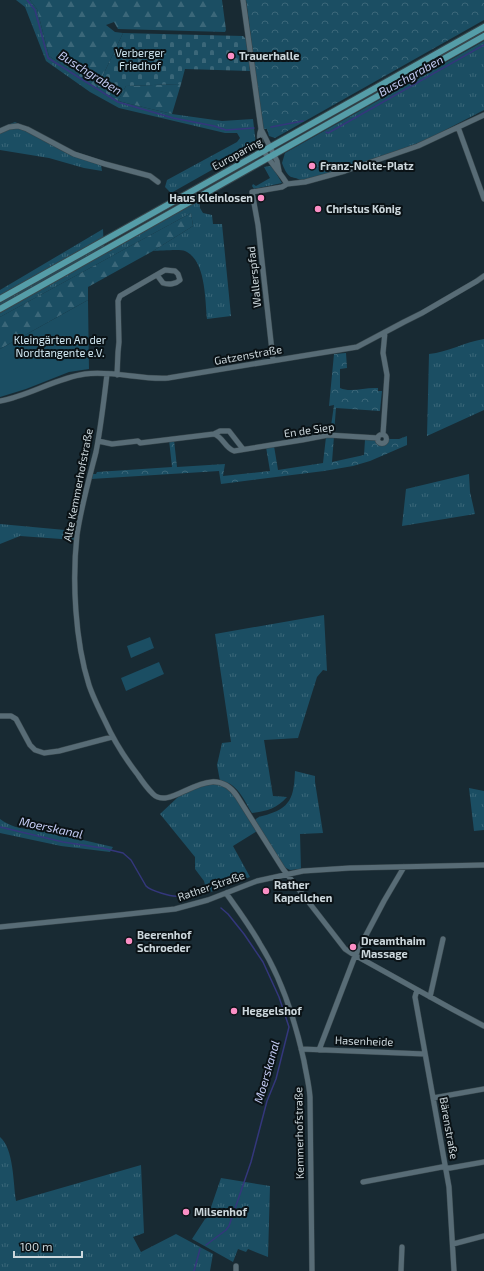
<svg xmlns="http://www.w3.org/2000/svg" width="484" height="1271" viewBox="0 0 484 1271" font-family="'Exo 2',sans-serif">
<defs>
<pattern id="grass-tufts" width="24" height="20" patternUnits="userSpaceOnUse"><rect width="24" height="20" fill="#1b4e63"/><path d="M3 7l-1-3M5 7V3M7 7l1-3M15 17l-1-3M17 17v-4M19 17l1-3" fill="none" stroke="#3b6779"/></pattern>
<pattern id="forest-firs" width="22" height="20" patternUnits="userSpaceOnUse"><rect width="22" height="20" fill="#1b4e63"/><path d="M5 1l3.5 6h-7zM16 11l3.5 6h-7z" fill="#3b6779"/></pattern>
<pattern id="cemetery-stones" width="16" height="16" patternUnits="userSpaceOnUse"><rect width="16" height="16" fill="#1b4e63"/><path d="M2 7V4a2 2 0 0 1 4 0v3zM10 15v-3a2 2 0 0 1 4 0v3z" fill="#3b6779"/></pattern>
<pattern id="park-crowns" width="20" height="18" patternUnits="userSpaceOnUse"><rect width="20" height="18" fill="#1b4e63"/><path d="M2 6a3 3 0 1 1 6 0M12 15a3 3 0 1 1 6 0" fill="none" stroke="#3b6779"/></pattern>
</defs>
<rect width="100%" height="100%" fill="#182a33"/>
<path fill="url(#grass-tufts)" d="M16 0H30L37 9 49 56 118 101 172 114 222 121 253 119 256 145 171 193 165 187 167 180 237 142 240 138 237 133H225L119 108 90 92 46 61 25 7Z
M484 41V110L424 141 352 167 301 181C298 178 295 178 291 177 286 174 284 168 282 163L285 153Z
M15 122 31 129 29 133 101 165 102 171 84 168 49 158 0 150V128Z
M270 166 273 168 282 183 254 189 252 186 253 184 256 186 270 178 264 167Z
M199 200 200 208 203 213 212 215 213 224H222L231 316 207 319C205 300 206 260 185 251 180 249 160 251 153 251L193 226 191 213 0 317V290L103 229 104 253Z
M484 339V410L427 436 429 354C448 352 465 342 484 339Z
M469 474 470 492 475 514 402 526 406 489Z
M0 524 76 531 75 540 20 536 0 544Z
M324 615 327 671 323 670 317 677 298 738 264 740 273 796 287 797C276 809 267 811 252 813 244 800 237 782 220 781L217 765 222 743 231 742 215 634Z
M295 771 315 776V782L323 833 300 834 301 869 290 870 284 867 255 820C258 816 264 816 269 814 293 807 294 792 295 771Z
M213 784 222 785 233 793 257 831 233 846 250 877 208 893 201 892 199 891 203 888 205 885 204 881 195 869V857L160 814 178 797V796L204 785Z
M469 788 484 791V830L474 831Z
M0 819C11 827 23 830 36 829L113 847 110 852 61 846 0 833Z
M0 1137C14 1149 13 1183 16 1201L141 1165 144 1233 133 1237 141 1252 176 1234 213 1254 210 1271H0Z
M221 1178 270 1186 268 1257 248 1249 246 1252 238 1249 233 1262 192 1239 205 1219 210 1216 209 1213Z"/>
<path fill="url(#forest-firs)" d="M30 0H222L226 30 225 32 118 29 114 22 106 25 115 32 123 33 97 88 49 56 37 9Z
M181 84 172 114 118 101 126 86Z
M191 213 193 226 153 251 88 287V300L0 349V317Z"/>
<path fill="url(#cemetery-stones)" d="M123 33 243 36 246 39 250 71 185 69 181 84 126 86 118 101 97 88Z"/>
<path fill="url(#park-crowns)" d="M246 0H484V20L275 138 269 136 267 129H263Z
M346 353 347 368 340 369V388C351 393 365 387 378 388V391H382L380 411 336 408 334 433H330L334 405 329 406 334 354Z
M334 436 332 462 364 455 365 440H375L378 444 383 445 387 443 389 439H399L407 436V445L370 461 353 466 324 471 221 484 219 471 91 479 93 474H96L97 472 172 467 169 440H174L177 467 225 464 223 476 270 471 266 447 274 446 278 470 323 463 326 437Z"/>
<path fill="#1b4e63" d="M88 300 89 369 69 372 26 389 0 397V349Z
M150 637 154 648 131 658 127 646Z
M159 662 164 674 126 691 121 678Z"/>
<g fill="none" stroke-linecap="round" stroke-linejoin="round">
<path stroke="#34377c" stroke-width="1.5" d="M27 0 35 10 48 58 118 102 173 118 214 126 226 130 254 128
M271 127 303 121
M326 132 328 133 330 132 484 45
M0 827 63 842 102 848 123 853 131 860 146 886C151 891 172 897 178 896 185 895 190 892 197 891
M206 1245 226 1230 229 1226 251 1162 267 1101 276 1079 289 1027 279 997 263 962 244 934 228 914 221 908
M194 1271 200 1249"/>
<g stroke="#37464c" stroke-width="6">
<path id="minor" d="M243 0 261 129C260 132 259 136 260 139 261 154 280 171 287 184
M458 127 484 199
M261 129 277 161 279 171
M0 131 9 127 18 126 27 129 74 154 105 164 150 176 158 182
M273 360 258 225 252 192 282 187 287 184 305 182 345 171 418 146 484 115
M107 374C104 400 101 426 96 452 89 479 81 507 77 535 72 580 75 641 89 685 93 697 99 709 105 721 114 741 124 757 138 775 142 781 147 788 153 794 172 813 210 757 237 796L283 869 345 949 351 953 452 1009 484 1026
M117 375 118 352 119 342 118 301 120 296 165 270 175 271 178 274 180 280C176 284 169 285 163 283L157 275
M0 401C29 396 56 378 85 374 111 370 142 380 168 378L357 347 404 322 422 313 477 281 484 276
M214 434 220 431H229L243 449
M383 434 387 375 383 353 385 332
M377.5 439a4.5 4.5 0 1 1 9 0a4.5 4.5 0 1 1-9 0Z
M98 441 112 444 138 441 140 443 214 434C223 437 225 448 234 451L302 440 328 435 378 438
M0 716H11L16 719 30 745 35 750 44 753 59 751 112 737
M226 893C238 910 250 926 260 944 282 979 295 1020 304 1061 306 1073 309 1084 310 1097L312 1271
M0 927 120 915 175 909 208 900 257 881 303 871 350 868 484 865
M417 990 415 997 449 1187 454 1271
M430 997 443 939
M301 1049 425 1054
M319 1050 355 956 384 901 404 867
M433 1098 484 1089
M363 1182 442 1167 450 1168 484 1162
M453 1244 484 1236
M236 1271V1266
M401 1271 402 1247"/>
</g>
<g stroke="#37464c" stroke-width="8">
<path id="major" d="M0 299 484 27
M0 309 484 36"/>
</g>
<use href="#minor" stroke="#586c76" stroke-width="5"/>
<use href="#major" stroke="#559da8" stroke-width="6"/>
</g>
<g fill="#fb8fc5" stroke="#0a1216" stroke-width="1.5">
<circle cx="231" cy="56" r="4"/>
<circle cx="312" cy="166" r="4"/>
<circle cx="261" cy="198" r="4"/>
<circle cx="318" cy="209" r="4"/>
<circle cx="266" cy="891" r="4"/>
<circle cx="129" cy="941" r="4"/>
<circle cx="353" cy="947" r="4"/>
<circle cx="234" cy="1011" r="4"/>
<circle cx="186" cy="1212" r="4"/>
</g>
<g text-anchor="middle" stroke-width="4" stroke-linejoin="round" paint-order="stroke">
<g font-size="11" fill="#cfe6f1" stroke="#0a1216">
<text x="140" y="57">Verberger<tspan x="140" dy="13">Friedhof</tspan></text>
<text x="60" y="344">Kleingärten An der<tspan x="60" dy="13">Nordtangente e.V.</tspan></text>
</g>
<g font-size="11" font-weight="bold" fill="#ccd7dc" stroke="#0a1216" text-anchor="start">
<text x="239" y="60">Trauerhalle</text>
<text x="320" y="170">Franz-Nolte-Platz</text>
<text x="253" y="202" text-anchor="end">Haus Kleinlosen</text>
<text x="326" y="213">Christus König</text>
<text x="274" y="889">Rather<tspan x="274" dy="13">Kapellchen</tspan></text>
<text x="137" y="939">Beerenhof<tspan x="137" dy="13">Schroeder</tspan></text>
<text x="361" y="945">Dreamthaim<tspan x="361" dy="13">Massage</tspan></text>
<text x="242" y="1015">Heggelshof</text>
<text x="194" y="1216">Milsenhof</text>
</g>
<g font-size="11" fill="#ccd7dc" stroke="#0a1216">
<text transform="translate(237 154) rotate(-29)" y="4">Europaring</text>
<text transform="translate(254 277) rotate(-96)" y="4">Wallerspfad</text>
<text transform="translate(248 355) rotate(-10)" y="4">Gatzenstraße</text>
<text transform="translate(309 430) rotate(-8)" y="4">En de Siep</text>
<text transform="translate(78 485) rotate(-79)" y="4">Alte Kemmerhofstraße</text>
<text transform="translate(211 886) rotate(-19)" y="4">Rather Straße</text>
<text transform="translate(364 1041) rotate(2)" y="4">Hasenheide</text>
<text transform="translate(449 1128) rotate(80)" y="4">Bärenstraße</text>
<text transform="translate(299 1133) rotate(-91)" y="4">Kemmerhofstraße</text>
</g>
<g font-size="12" font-style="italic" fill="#c4cbf4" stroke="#0a1216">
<text transform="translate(90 73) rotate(32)" y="4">Buschgraben</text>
<text transform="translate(411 76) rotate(-29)" y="4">Buschgraben</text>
<text transform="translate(51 828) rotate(12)" y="4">Moerskanal</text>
<text transform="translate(267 1072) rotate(-74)" y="4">Moerskanal</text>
</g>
</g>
<path d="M14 1251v6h68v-6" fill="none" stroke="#ccd7dc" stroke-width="2"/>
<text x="20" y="1251" font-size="12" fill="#ccd7dc" stroke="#0a1216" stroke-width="3" paint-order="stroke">100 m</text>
</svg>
